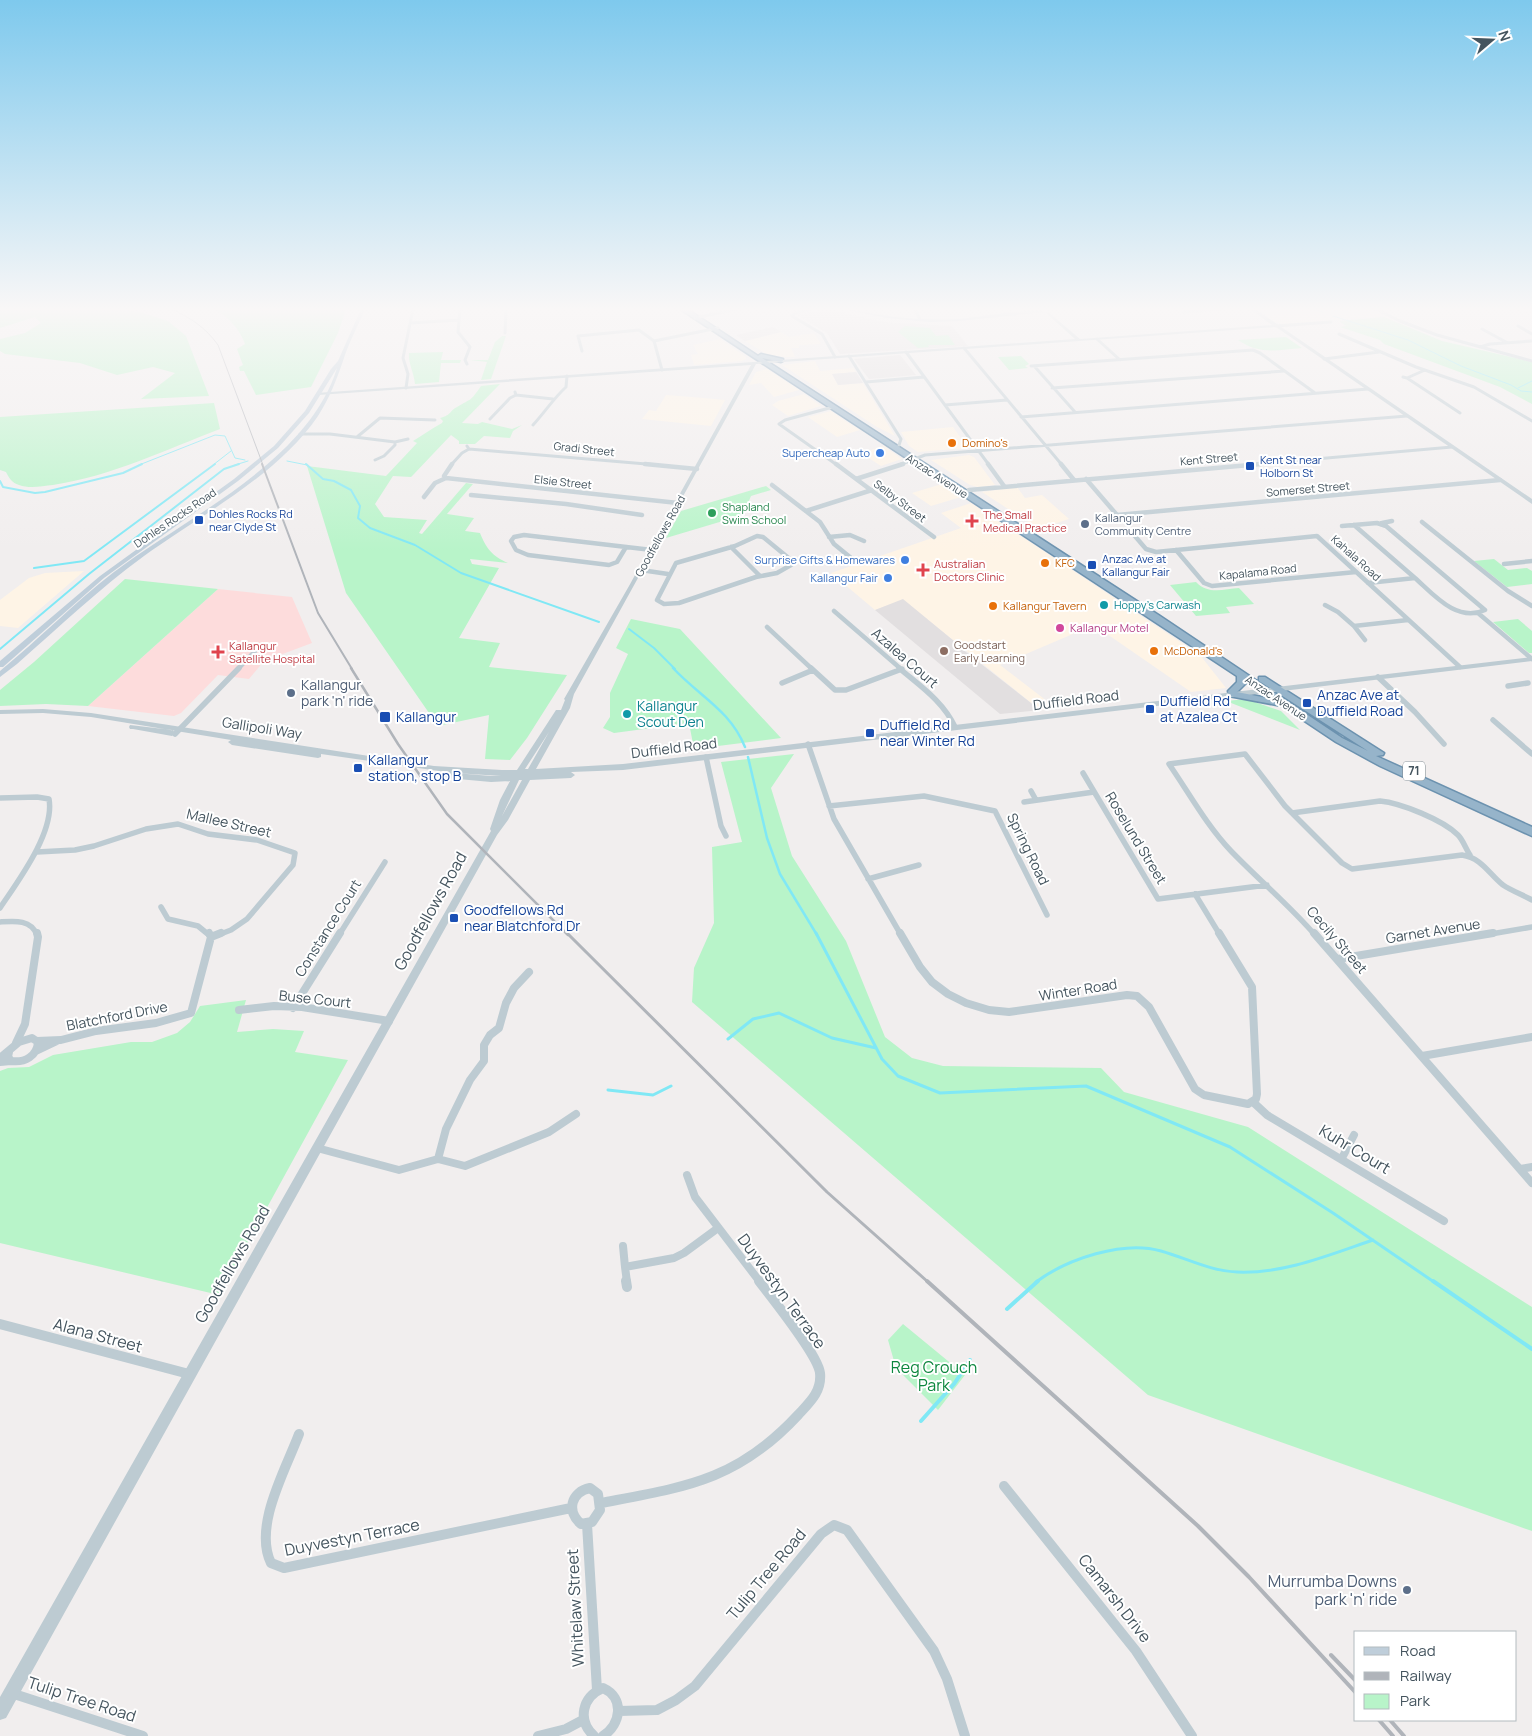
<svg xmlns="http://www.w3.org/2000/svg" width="1532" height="1736" viewBox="0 0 1532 1736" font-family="Manrope,sans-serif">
<rect width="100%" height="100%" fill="#f1eeee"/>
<path fill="#fef4e6" d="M1257 309H1371L1384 316 1283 324 1275 322Z
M781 332 789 337 814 333 821 344 799 345V348H791L795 357H786L768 355 745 341Z
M720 339 746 357V359L742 361 694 365 691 355 698 354 693 345Z
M815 361 820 371 853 368 856 372 832 374 838 385 863 383 895 436 877 427 782 365Z
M767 369 799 390 774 397 761 383 749 385 756 372Z
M804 394 821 406 788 416 772 405 778 401Z
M666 395 704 398 725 400 711 426 642 419 649 410 656 411Z
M831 411 842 419 860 430 837 437 808 417Z
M953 427 968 448 918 452 909 446 901 432Z
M884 446 902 459 881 466 861 453Z
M969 455 974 457 995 485 978 487 970 485 931 460Z
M942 484 961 497 931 506 912 493Z
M1017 487 1025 498 1042 495 1069 519 1039 529 982 492Z
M971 503 1200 655 1226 688 1191 692 1094 625 1000 665 1056 708 1040 710 903 600 875 610 831 573 961 528 941 513Z
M84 571 18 628 0 626V600L29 578 45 573Z"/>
<path fill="#e2dfe0" d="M825 309 884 322 952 326 968 346 840 354 827 333 797 315Z
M773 327 781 332 745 341 736 335Z
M900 355 916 375 869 379 854 359Z
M856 372 863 383 838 385 832 374Z
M903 599 954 641 953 642 1040 710 1000 714 875 610Z"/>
<path fill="#fddcdc" d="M218 589 292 597 312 643 264 661 249 679 218 675 181 713 174 716 88 706Z"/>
<path fill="#b8f4c9" d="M0 309H118L140 312 168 321 186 336 209 396 141 399 175 373 153 367 117 375 80 363 5 354 0 351V339L25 333 41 323 35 317 0 328Z
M215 309H348H346L338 333 311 387 256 395 244 371H240L239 367 243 365 237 349 245 344C239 328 229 318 215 309Z
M1384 317 1442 341 1532 362V404L1500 387 1384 344 1380 340 1340 327 1346 326 1339 321Z
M905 326 930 328 936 336 948 335 955 345H928L929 347 918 348 898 332Z
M502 336H506L491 379 481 380 487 362 470 360H488L495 342Z
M1286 337 1302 348C1278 350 1259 355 1238 340Z
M443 352 441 360H461L460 363H441L439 382 415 384C414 373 408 363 409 353Z
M1021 356 1029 364 1025 366 1028 368 1009 370 998 357Z
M500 384 462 423 478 424 482 422 512 429 522 425 513 431 510 438 484 436 475 444H459V441L451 435 414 474 411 477 393 476 375 504 384 517 427 520 419 533 422 534 466 483 473 484 447 514 474 518 465 531 480 533C486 548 492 556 508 563L470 559 472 564 499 568 459 638 500 643 489 667 567 675 527 738 510 760 485 759 489 715 438 726 346 593 307 466 386 476 417 443 413 441C423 435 431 429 442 423L443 421 440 418C452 415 449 411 457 407 472 398 470 402 481 386Z
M214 403 220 429C165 450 112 476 53 485 42 486 30 489 19 485 12 483 9 478 6 472L0 470V417Z
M766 486 771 490 751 496 743 515 666 538 681 511Z
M1494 559 1508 570 1527 568 1532 571V584L1507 587 1474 561Z
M125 579 218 589 88 706 46 704 0 706V690L34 662Z
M1196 582C1208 595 1224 589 1239 588L1254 604 1226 607 1230 613 1196 616 1170 585Z
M631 619 680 629 781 738 694 749 689 723 614 733 603 728 610 717V693L628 654 616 648Z
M1518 619 1532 631V653H1529L1493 622Z
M1246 699 1281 711 1300 730 1226 701Z
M794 754 771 788 792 856 846 941 885 1037 912 1058 943 1066 1101 1068 1124 1092 1248 1127 1532 1307V1531L1148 1395 692 1002 694 968 714 923 712 847 742 842 721 762Z
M246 1000 237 1032 273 1029 304 1031 295 1052 348 1060 219 1295 0 1243V1071L8 1068 29 1067 53 1055 131 1042H152L177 1033 190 1022 200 1006Z
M903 1324 965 1375 938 1410 896 1368 888 1340Z"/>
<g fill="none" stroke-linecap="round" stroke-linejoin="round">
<path stroke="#80e8f5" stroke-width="1" d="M1312 309 1322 312
M1333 316 1408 340 1461 366 1511 385 1521 391 1532 392
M1518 388 1532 381
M287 461 307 465
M139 465 215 435 225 436 235 458 245 460
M213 465 231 451
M235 465 248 461"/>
<path stroke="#80e8f5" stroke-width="2" d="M306 464 323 479 334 481 351 490 360 506 358 518 370 528 415 545 461 573 599 622
M0 481 3 487 35 493 45 492 123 473 142 464
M34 568 84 561 215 464
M629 629 654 648 675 669
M0 649 89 574 224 469 239 464"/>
<path stroke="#80e8f5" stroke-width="2.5" d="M673 668C699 696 730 710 745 747
M748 757 767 838 780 874 817 935"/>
<path stroke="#80e8f5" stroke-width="3" d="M816 933 882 1059 898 1076 940 1093 1086 1086 1230 1147 1333 1213 1434 1282
M728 1039 753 1019 779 1013 832 1038 876 1048
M608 1090 653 1095 671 1086
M1036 1282C1067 1259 1123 1240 1161 1251 1186 1258 1210 1271 1237 1272 1284 1274 1329 1255 1373 1240"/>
<path stroke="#80e8f5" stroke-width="4" d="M1433 1281 1532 1349
M1007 1309 1038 1281
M921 1421 954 1384 970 1360"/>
<g stroke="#6c92af" stroke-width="3">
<path id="trunk" d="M680 309H687L758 356 761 354 783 359V361L781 362 762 358 1160 616 1342 738 1368 751 1259 681V677H1265L1384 753 1383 755 1376 756 1532 827V836L1380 766 1336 742 1282 706 1229 696 1228 691 1237 682V676ZM1247 682 1272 699 1237 692Z"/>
</g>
<path stroke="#bdcbd2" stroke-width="3" d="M460 309 458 332 470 347 465 360 467 364
M812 309 795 313 792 316 822 334 835 357
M915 309 920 320
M1376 309 1400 321 1437 335 1532 361
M1183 312 1224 309
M695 318 737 309
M410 323 459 320
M1276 326 1331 322
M1518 326 1532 334
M1482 329 1506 342
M505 333 506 309
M1339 334 1416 367 1474 387 1532 421
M1097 339 1120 360
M654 341 718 328
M1480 347 1490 344 1532 341
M964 348 1062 465
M582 351 578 336 639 330 654 341 662 370
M906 352 989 465
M849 356 901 439 899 445
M1324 359 1379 352
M1031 366 1253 350 1260 353 1315 393
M1035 367 1075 412
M1403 377 1407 378 1425 370
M1407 378 1460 413
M866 382 924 377
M406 388 408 374 403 358 413 309
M1052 388 1284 371
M515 392 516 395 553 399
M945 405 1007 400
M833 407 785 420 779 424 837 465
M1021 417 1368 389
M490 419 510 398 516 395
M533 425C545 412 553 399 566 387L567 376
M300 434H330L395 442 408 439
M357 437 380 418 435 420
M469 449 658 465
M375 460 384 456 395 445V442
M451 465 462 453 469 449 467 446
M899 465 925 455 1407 416
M1247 465 1452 447"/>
<path stroke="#bdcbd2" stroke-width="4.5" d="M645 464 697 469
M836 464 934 537
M988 464 1004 486
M1061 464 1074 480
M446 478 444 476 452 464
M856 479 903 464
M1086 479 1117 515 1500 480
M772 485 820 522 834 544 856 562
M969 490 1261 464
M471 495 566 504 642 515
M424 497 435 483 446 478 678 503
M806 511 872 490
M1422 522 1508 591 1532 606
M1382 523 1392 521
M1354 525 1415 578 1368 583
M1342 526 1377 523 1386 526 1485 610C1457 623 1434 595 1415 578
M1134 535 1146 549 1156 552 1317 536 1460 667
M757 536 763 537 791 560V565L777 573 756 577 679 603 664 604 657 600 676 563 735 546Z
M829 537 850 535 864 541
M626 547 617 562 609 565 528 555 516 550 511 541 514 537 524 535 652 550
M731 547 760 576
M1176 550 1204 583 1212 586 1356 572
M1504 564 1532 561
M641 570 668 574
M1325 605 1338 612 1354 626 1408 620
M834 611 901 669
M1478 613 1532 659
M1354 626 1365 640
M767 627 812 669
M238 669 256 650"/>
<path stroke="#bdcbd2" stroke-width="5.5" d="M811 668 835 690H846L902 669
M899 668C920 686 943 701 955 727
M1378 677 1415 712 1444 744
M782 683 813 670
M1508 686 1528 683
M1493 720 1532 754
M175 734 239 668
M808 744 834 819 901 935
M706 757 721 826 726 836
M1083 773 1158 899 1267 885
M1031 791 1036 800
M0 798 37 797 49 799C55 832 18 881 0 908
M1024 802 1094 792
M829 806 924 796 995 811 1047 915
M1292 813 1380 801C1401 803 1443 820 1458 835 1463 840 1466 849 1470 855
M37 852 75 850 94 846 146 829 178 824 208 834 257 840 295 853 293 865 247 919 231 930 218 935
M868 879 919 865
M1195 894 1220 935
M161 907 168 919 198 926 209 935
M0 922C14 921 31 919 37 935
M339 935 385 862
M1315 935C1289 905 1259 880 1231 851 1207 826 1189 793 1169 764L1245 754 1285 806 1342 863 1352 869 1462 855C1482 858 1489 874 1503 885 1512 891 1523 895 1532 900
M1485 935 1532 927"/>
<path stroke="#bdcbd2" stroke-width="8" d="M900 933 920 967 932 982 948 994 966 1003 989 1010 1009 1012 1127 995 1137 996 1149 1007 1195 1089 1204 1095 1248 1104 1256 1099 1257 1094 1252 987 1219 933
M1314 933 1532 1183
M211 937 221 933
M1338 959 1493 933
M293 1008 340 933
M239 1010 274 1006 302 1007 389 1021
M37 1041 61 1040 96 1031 156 1023 191 1013 211 937 209 933
M16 1043 25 1024 38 937 37 933
M36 1051 57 1041
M1422 1056 1532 1037
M0 1058 19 1042 32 1038 38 1042C37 1056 25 1063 11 1061L8 1057 9 1052
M0 1062 11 1061
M1253 1102 1267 1115 1444 1221
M317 1148 399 1170 438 1159 465 1166 549 1132 576 1114
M1342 1158 1354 1135
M438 1159 446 1129 470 1080 484 1061V1045L490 1035 499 1028 506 1003 514 988 529 972
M1520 1169 1532 1167
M687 1175 695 1197 760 1282
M623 1246 625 1267 674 1258 684 1253 718 1228
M625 1267 627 1282"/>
<path stroke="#bdcbd2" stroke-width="10" d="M626 1281 627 1287
M0 1324 189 1374
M299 1434C286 1469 253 1526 271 1563L284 1568 571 1508
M1004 1486 1136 1651 1192 1736
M590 1488 598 1494 600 1510 592 1522 581 1524C566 1511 571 1492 590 1488Z
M601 1503C685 1487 737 1481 798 1415 809 1403 822 1392 820 1373 818 1355 772 1298 759 1281
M587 1524 597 1690
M11 1693 143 1736
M619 1711 657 1710 676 1700 695 1686 821 1534 834 1525 847 1530 934 1651 947 1679 965 1736
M538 1736 566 1729 583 1720
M594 1736C577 1720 582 1697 603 1688 625 1698 621 1724 603 1736"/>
<path fill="#bdcbd2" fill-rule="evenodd" d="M1250 309H1255L1532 499V504L1276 327 756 364 574 694 570 708 536 769 623 764 1532 657V661L623 770 571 772 575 775 571 778 530 780 508 820 497 835 6 1718 0 1720V1697L491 831 490 829 500 800 510 781 491 782 447 778 443 775 446 772 321 754V757L318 758 232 745 228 742 231 740 91 717 43 713 0 714V710L43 709 91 713 434 766 502 770H517L556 710H561L565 700 564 699 629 586 751 365 318 395 316 394V393L1075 339 1046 313 1047 311 1080 339 1272 325ZM549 732 528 769H525ZM455 773 501 776H491ZM519 780H522L502 816Z
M130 725 172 730 176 733 172 736 133 729H130L129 727Z"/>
<path fill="#bfceda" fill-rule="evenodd" d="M361 309H365C358 326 348 344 343 361 336 381 329 399 318 416 278 475 201 515 144 556 99 589 59 627 17 664L0 677V671C39 639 74 603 114 572 188 516 308 462 337 368L309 413 278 448 238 481 104 578 3 667H0V661L100 576 234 479 274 446 305 411 331 369 338 361Z
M842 309H850C885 317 921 321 958 319 977 318 1031 307 1046 312L959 321 930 322 887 318Z
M1052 309H1060L1053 311 1051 310Z"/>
<use href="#trunk" fill="#96b4ca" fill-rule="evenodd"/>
<path stroke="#b0b4ba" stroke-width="1" d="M171 309C190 317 206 328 218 345L263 465"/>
<path stroke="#b0b4ba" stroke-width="2" d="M262 464 318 613 352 669"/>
<path stroke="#b0b4ba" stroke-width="2.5" d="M351 668 398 744 447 814 568 935"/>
<path stroke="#b0b4ba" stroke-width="3" d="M567 933 827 1192 928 1282"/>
<path stroke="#b0b4ba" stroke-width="4" d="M927 1281 1198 1526 1249 1577 1356 1693
M1331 1655 1356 1681
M1379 1720 1393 1736
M1390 1720 1404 1736"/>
</g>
<linearGradient id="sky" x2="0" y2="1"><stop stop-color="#7ec9ed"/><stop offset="0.56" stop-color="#f9f7f7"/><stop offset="1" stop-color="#f9f7f7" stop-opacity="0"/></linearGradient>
<rect width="1532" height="552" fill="url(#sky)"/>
<g fill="#e8710a" stroke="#fff" stroke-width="2">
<circle cx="952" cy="443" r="5"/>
<circle cx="1045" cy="563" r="5"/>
<circle cx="993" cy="606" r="5"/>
<circle cx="1154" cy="651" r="5"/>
</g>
<g fill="#3f7fe0" stroke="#fff" stroke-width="2">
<circle cx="880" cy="453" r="5"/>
<circle cx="905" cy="560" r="5"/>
<circle cx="888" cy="578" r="5"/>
</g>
<g fill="#1a4fb4" stroke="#fff" stroke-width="2">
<rect x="1245" y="461" width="10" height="10" rx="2.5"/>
<rect x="194" y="515" width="10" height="10" rx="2.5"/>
<rect x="1087" y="560" width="10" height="10" rx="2.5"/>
<rect x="1302" y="698" width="10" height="10" rx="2.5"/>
<rect x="1145" y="704" width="10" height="10" rx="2.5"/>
<rect x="379" y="711" width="12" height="12" rx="2.5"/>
<rect x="865" y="728" width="10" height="10" rx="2.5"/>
<rect x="353" y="763" width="10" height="10" rx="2.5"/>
<rect x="449" y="913" width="10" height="10" rx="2.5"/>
</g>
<circle fill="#2e9e5b" stroke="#fff" stroke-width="2" cx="712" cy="513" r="5"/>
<g fill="#e0444e" stroke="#fff" stroke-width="2">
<path d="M969.5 513.5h5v5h5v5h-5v5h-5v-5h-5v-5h5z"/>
<path d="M920.5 562.5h5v5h5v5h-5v5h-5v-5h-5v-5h5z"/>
<path d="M215.5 644.5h5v5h5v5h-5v5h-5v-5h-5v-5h5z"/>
</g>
<g fill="#5c6f8a" stroke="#fff" stroke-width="2">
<circle cx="1085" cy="524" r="5"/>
<circle cx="291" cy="693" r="5"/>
<circle cx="1407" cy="1590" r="5"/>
</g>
<g fill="#0f9aa8" stroke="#fff" stroke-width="2">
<circle cx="1104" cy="605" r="5"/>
<circle cx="627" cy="714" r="5"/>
</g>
<circle fill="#d1479c" stroke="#fff" stroke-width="2" cx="1060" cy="628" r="5"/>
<circle fill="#8d6e63" stroke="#fff" stroke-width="2" cx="944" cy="651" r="5"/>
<g text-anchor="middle" stroke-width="4" stroke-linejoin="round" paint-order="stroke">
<g font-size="11" fill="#c56008" stroke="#fff" text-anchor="start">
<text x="962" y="447">Domino's</text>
<text x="1055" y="567">KFC</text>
<text x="1003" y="610">Kallangur Tavern</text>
<text x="1164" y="655">McDonald's</text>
</g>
<g font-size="11" fill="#44545e" stroke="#fff">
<text transform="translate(584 449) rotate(6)" y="4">Gradi Street</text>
<text transform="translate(1209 459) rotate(-5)" y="4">Kent Street</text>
<text transform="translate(937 476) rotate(33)" y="4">Anzac Avenue</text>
<text transform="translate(563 482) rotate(6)" y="4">Elsie Street</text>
<text transform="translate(1308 489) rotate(-5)" y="4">Somerset Street</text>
<text transform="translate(900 501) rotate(37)" y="4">Selby Street</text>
<text transform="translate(175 518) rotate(-34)" y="4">Dohles Rocks Road</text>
<text transform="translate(660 536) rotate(-61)" y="4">Goodfellows Road</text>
<text transform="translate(1356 558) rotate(42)" y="4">Kahala Road</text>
<text transform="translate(1258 572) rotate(-6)" y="4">Kapalama Road</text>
<text transform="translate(1276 698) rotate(34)" y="4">Anzac Avenue</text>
</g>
<g font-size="11" fill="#366cbe" stroke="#fff" text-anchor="end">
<text x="870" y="457">Supercheap Auto</text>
<text x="895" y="564">Surprise Gifts &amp; Homewares</text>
<text x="878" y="582">Kallangur Fair</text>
</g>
<g font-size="11" fill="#164399" stroke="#fff" text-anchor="start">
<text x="1260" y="464">Kent St near<tspan x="1260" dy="13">Holborn St</tspan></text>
<text x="209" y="518">Dohles Rocks Rd<tspan x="209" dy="13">near Clyde St</tspan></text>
<text x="1102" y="563">Anzac Ave at<tspan x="1102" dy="13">Kallangur Fair</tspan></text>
</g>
<g font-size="11" fill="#27864d" stroke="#fff" text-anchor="start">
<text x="722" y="511">Shapland<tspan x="722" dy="13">Swim School</tspan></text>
</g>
<g font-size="11" fill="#be3a42" stroke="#fff" text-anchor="start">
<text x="983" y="519">The Small<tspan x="983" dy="13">Medical Practice</tspan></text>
<text x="934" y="568">Australian<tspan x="934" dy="13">Doctors Clinic</tspan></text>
<text x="229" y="650">Kallangur<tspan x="229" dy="13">Satellite Hospital</tspan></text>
</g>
<g font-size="11" fill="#4e5e75" stroke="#fff" text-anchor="start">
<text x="1095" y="522">Kallangur<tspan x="1095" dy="13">Community Centre</tspan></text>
</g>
<g font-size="11" fill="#0d838f" stroke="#fff" text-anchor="start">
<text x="1114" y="609">Hoppy's Carwash</text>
</g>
<g font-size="11" fill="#b23c85" stroke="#fff" text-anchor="start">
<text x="1070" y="632">Kallangur Motel</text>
</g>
<g font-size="11" fill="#785e54" stroke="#fff" text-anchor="start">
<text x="954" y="649">Goodstart<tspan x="954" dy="13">Early Learning</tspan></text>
</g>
<rect fill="#fff" stroke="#7c878e" stroke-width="1" x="1403" y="761.5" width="22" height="19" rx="4"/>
<g font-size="12" font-weight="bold" fill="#44545e">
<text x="1414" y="775">71</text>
</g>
<g font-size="14" fill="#44545e" stroke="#fff">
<text transform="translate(905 658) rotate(41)" y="5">Azalea Court</text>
<text transform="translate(1076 700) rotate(-7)" y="5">Duffield Road</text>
<text transform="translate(262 728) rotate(9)" y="5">Gallipoli Way</text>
<text transform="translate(674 748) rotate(-7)" y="5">Duffield Road</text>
<text transform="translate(229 823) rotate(13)" y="5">Mallee Street</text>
<text transform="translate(1136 838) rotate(59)" y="5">Roselund Street</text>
<text transform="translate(1028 849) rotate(64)" y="5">Spring Road</text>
<text transform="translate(328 928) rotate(-58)" y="5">Constance Court</text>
<text transform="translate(1433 931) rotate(-9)" y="5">Garnet Avenue</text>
<text transform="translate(1337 940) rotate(49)" y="5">Cecily Street</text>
<text transform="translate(1078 990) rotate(-9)" y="5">Winter Road</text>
<text transform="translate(315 999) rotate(6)" y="5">Buse Court</text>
<text transform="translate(117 1016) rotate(-11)" y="5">Blatchford Drive</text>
</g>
<g font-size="14" fill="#4e5e75" stroke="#fff" text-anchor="start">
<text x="301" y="690">Kallangur<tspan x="301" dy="16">park 'n' ride</tspan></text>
</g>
<g font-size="14" fill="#164399" stroke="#fff" text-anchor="start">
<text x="1317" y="700">Anzac Ave at<tspan x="1317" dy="16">Duffield Road</tspan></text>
<text x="1160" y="706">Duffield Rd<tspan x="1160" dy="16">at Azalea Ct</tspan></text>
<text x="396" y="722">Kallangur</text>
<text x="880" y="730">Duffield Rd<tspan x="880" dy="16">near Winter Rd</tspan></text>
<text x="368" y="765">Kallangur<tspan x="368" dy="16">station, stop B</tspan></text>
<text x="464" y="915">Goodfellows Rd<tspan x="464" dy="16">near Blatchford Dr</tspan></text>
</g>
<g font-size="14" fill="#0d838f" stroke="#fff" text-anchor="start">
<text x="637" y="711">Kallangur<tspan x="637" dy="16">Scout Den</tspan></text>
</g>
<g font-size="16" fill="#44545e" stroke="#fff">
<text transform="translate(430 911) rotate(-61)" y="6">Goodfellows Road</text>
<text transform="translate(1355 1149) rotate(31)" y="6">Kuhr Court</text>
<text transform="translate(232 1264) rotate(-60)" y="6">Goodfellows Road</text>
<text transform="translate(782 1291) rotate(54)" y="6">Duyvestyn Terrace</text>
<text transform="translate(98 1335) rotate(15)" y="6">Alana Street</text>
<text transform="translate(352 1537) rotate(-11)" y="6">Duyvestyn Terrace</text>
<text transform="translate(766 1574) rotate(-50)" y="6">Tulip Tree Road</text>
<text transform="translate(1115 1598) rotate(52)" y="6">Camarsh Drive</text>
<text transform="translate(575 1608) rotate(-93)" y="6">Whitelaw Street</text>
<text transform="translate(82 1699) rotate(18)" y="6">Tulip Tree Road</text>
</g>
<g font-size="16" fill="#0d873e" stroke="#fff">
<text x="934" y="1373">Reg Crouch<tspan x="934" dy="18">Park</tspan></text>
</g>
<g font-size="16" fill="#4e5e75" stroke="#fff" text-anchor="end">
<text x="1397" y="1587">Murrumba Downs<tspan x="1397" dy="18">park 'n' ride</tspan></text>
</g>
</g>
<rect x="1354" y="1631" width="162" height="90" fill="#ffffff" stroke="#b4bbbf"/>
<rect x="1364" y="1647" width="25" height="8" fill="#bfceda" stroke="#b4bbbf"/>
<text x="1400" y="1656" font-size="15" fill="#44545e">Road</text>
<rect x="1364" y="1672" width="25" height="8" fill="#b0b4ba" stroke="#b4bbbf"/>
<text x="1400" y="1681" font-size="15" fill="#44545e">Railway</text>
<rect x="1364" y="1694" width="25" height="15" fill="#b8f4c9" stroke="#b4bbbf"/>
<text x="1400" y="1706" font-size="15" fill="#44545e">Park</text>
<g transform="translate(1492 40) rotate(71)" stroke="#ffffff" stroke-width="4" paint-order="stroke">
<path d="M0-4L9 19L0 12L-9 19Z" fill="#44545e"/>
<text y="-8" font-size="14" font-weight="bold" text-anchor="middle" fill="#44545e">N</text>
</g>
</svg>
